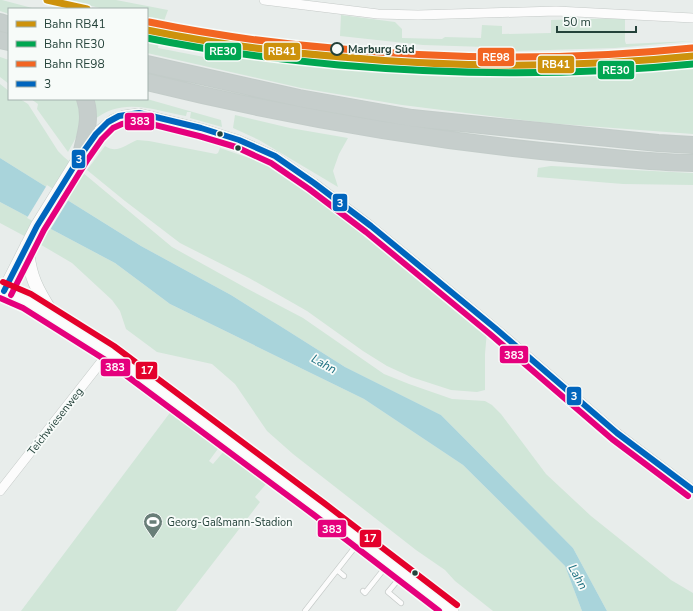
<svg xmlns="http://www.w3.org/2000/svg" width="693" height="611" viewBox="0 0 693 611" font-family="'Nunito Sans',sans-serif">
<rect width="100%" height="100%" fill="#e8edeb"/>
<path fill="#d1e6d8" d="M0 0H2L36 9H9V14L0 11Z
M67 0H116L168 10 164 21 147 18V9H104Z
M341 15 395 22 402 29V38L442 39 445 37 481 38 482 25 502 26V34L551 33V20L625 18V41L626 44 693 41 615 48 515 51 514 48 423 45 340 36Z
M147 35 160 38 158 48 204 57 205 51C233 56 261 58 289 61 386 73 484 76 582 74 619 73 656 68 693 66V134L547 123 402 105 301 88 147 53Z
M0 57 9 60V84L0 77Z
M0 84 9 91V99H20L28 104 58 151 64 157 172 247 246 288 303 318 384 374 409 384 452 399 485 401 492 405 501 414 546 474 591 516 671 580 693 593V611H607L573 548 441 415 345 367 231 295 141 246 0 158Z
M31 99H77C83 124 81 130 68 152L37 109 38 104Z
M91 99H147L221 120 222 127 190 118 191 112H187L186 116C154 110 121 96 93 121Z
M235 115 290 128 348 138 339 154 333 171 338 187 259 140 233 128Z
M137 140 149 141 216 154 218 153 220 148 252 159 253 154C303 175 344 211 385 245 419 274 452 303 487 331L485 354V390L477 392 451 390 411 377 387 366 363 351 307 311 249 278 180 243 125 201 87 170 105 146C117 154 125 145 137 140Z
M551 166 693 173V185L623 184 537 177 538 168Z
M0 202 115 263 170 304 364 399 463 465 565 566 582 611H493L455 581 445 570 416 550 293 454 267 431 235 384 212 364 157 352 126 329 120 311 112 300 72 263 43 246 0 223Z
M172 410 220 446 209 461 213 464 225 450 267 483 255 497 260 502 176 611H21Z"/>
<path fill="#a9d4db" d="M0 158 141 246 231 295 345 367 441 415 573 548 607 611H582L565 566 463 465 364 399 170 304 115 263 0 202Z"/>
<path fill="#e8edeb" d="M47 185 69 199 50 230 27 218Z"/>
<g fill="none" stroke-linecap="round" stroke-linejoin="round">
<g stroke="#c5cac8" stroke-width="6">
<path id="service" d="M344 576 337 570 359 542
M363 591 365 593 388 564
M401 603 388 592 403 574
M305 611 337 570"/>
</g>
<g stroke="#c5cac8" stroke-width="10">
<path id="minor" d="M264 0 378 14 418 15 556 11 693 18
M86 147 99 130 113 119 124 115 139 113 201 128 239 140 275 156 314 183 371 226 495 328 617 433 693 490
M0 491 109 352"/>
</g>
<g stroke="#c3cbc8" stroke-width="14">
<path id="secondary" d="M27 245C29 276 37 290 53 315
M0 289 27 301 54 317 109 352 228 442 319 509 452 611
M4 291 37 226 81 155"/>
</g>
<g stroke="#c3ccc9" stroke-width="18">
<path id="trunk" d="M0 22 9 25
M0 40 9 42
M147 64 299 98 412 118 658 143 693 145
M147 82C290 117 435 142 582 155 619 158 656 163 693 163
M81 155C85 136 92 118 85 99"/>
</g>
<use href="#service" stroke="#fcfcfc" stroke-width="4.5"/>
<use href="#minor" stroke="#fcfcfc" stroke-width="9"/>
<use href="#secondary" stroke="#fcfcfc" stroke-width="13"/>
<use href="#trunk" stroke="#c6cecc" stroke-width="16"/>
<g stroke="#f7fbf9" stroke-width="9">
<path id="bus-1" d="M4 291 37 226 81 155 96 134 108 122 119 116 139 113 201 128 239 140 275 156 314 183 371 226 495 328 617 433 693 490"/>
</g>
<g stroke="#f7fbf9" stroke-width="9">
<path id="bus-2" d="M11 295 44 230 88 159 102 139 113 128 122 124 139 121 199 136 236 147 271 163 309 189 366 232 490 334 612 439 688 496
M0 298 23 308 104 359 314 515 439 611"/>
</g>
<g stroke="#f7fbf9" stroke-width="9">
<path id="bus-3" d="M3 282 31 294 114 346 324 503 457 605"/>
</g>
<use href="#bus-1" stroke="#0065bd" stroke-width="6"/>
<use href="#bus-2" stroke="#e5007d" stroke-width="6"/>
<use href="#bus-3" stroke="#e4002b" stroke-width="6"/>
<g stroke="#f7fbf9" stroke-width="10">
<path id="rail-1" d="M47 0 87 9
M147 30C211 43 277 52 342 57 459 68 576 68 693 56"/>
</g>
<g stroke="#f7fbf9" stroke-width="10">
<path id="rail-2" d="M147 38C210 51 275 59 339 65 457 75 575 76 693 64"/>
</g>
<g stroke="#f7fbf9" stroke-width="10">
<path id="rail-3" d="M149 22C213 35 278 44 343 49 460 60 576 60 692 48"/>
</g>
<use href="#rail-1" stroke="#cd920c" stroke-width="7"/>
<use href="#rail-2" stroke="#00a651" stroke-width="7"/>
<use href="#rail-3" stroke="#f26522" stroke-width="7"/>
</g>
<defs>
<g id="stadium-pin" transform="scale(1)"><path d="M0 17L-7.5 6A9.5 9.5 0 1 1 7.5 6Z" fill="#697e78" stroke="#f7fbf9"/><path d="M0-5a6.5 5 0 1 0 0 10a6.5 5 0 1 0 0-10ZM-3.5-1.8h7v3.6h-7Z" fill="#fff"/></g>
</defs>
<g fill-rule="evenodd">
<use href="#stadium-pin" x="153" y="522"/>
</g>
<circle fill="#f7fbf9" stroke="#24423a" stroke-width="2" cx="337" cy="49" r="6"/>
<g fill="#24423a" stroke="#f7fbf9" stroke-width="1.5">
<circle cx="220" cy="134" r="3.5"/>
<circle cx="238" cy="148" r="3.5"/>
<circle cx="415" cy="573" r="3.5"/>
</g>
<g text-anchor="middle" stroke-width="3.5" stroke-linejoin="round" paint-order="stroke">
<g font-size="11" font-weight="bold" fill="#24423a" stroke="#f7fbf9" text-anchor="start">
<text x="348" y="53">Marburg Süd</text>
</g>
<g font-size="11" fill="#24423a" stroke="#f7fbf9">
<text transform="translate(55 421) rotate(-52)" y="4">Teichwiesenweg</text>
</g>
<g font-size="11" fill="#24423a" stroke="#f7fbf9" text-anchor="start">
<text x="167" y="526">Georg-Gaßmann-Stadion</text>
</g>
<g font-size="12" font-style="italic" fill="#1c6f80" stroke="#f7fbf9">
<text transform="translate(324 364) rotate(29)" y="4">Lahn</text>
<text transform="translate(578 577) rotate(61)" y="4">Lahn</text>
</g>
</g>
<g stroke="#f7fbf9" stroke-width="1.5">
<rect x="263" y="42" width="38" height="19" rx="4" fill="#cd920c"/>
<rect x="204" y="42" width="38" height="19" rx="4" fill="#00a651"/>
<rect x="477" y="47" width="38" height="20" rx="4" fill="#f26522"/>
<rect x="537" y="55" width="38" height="19" rx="4" fill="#cd920c"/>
<rect x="597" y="60" width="38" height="20" rx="4" fill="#00a651"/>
<rect x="124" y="112" width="31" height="19" rx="4" fill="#e5007d"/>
<rect x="71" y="149" width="15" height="20" rx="4" fill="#0065bd"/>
<rect x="332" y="193" width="16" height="19" rx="4" fill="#0065bd"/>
<rect x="499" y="345" width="30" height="19" rx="4" fill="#e5007d"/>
<rect x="100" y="358" width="31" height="19" rx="4" fill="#e5007d"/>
<rect x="135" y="361" width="23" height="19" rx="4" fill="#e4002b"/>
<rect x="566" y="386" width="16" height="20" rx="4" fill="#0065bd"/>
<rect x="317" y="519" width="30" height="19" rx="4" fill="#e5007d"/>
<rect x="359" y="529" width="23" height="19" rx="4" fill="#e4002b"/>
</g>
<g font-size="11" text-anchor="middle" font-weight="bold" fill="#fff">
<text x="282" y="55">RB41</text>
<text x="223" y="55">RE30</text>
<text x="496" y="61">RE98</text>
<text x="556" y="68">RB41</text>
<text x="616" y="74">RE30</text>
<text x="140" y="125">383</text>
<text x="79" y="163">3</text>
<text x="340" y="207">3</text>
<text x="514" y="359">383</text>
<text x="115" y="371">383</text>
<text x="147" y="374">17</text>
<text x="574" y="400">3</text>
<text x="332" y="533">383</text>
<text x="370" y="542">17</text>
</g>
<rect x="8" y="8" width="140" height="92" fill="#f7fbf9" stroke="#a3b1ad"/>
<rect x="16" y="21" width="20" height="6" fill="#cd920c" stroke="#a3b1ad"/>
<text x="44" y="28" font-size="12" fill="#24423a">Bahn RB41</text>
<rect x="16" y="41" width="20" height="6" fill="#00a651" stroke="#a3b1ad"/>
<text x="44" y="48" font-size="12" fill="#24423a">Bahn RE30</text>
<rect x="16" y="61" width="20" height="6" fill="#f26522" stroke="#a3b1ad"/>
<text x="44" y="68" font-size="12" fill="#24423a">Bahn RE98</text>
<rect x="16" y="81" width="20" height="6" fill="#0065bd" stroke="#a3b1ad"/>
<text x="44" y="88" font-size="12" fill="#24423a">3</text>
<path d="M557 26v6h79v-6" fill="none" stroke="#24423a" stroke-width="2"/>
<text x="563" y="26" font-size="12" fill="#24423a" stroke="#f7fbf9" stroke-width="3" paint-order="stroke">50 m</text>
</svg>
